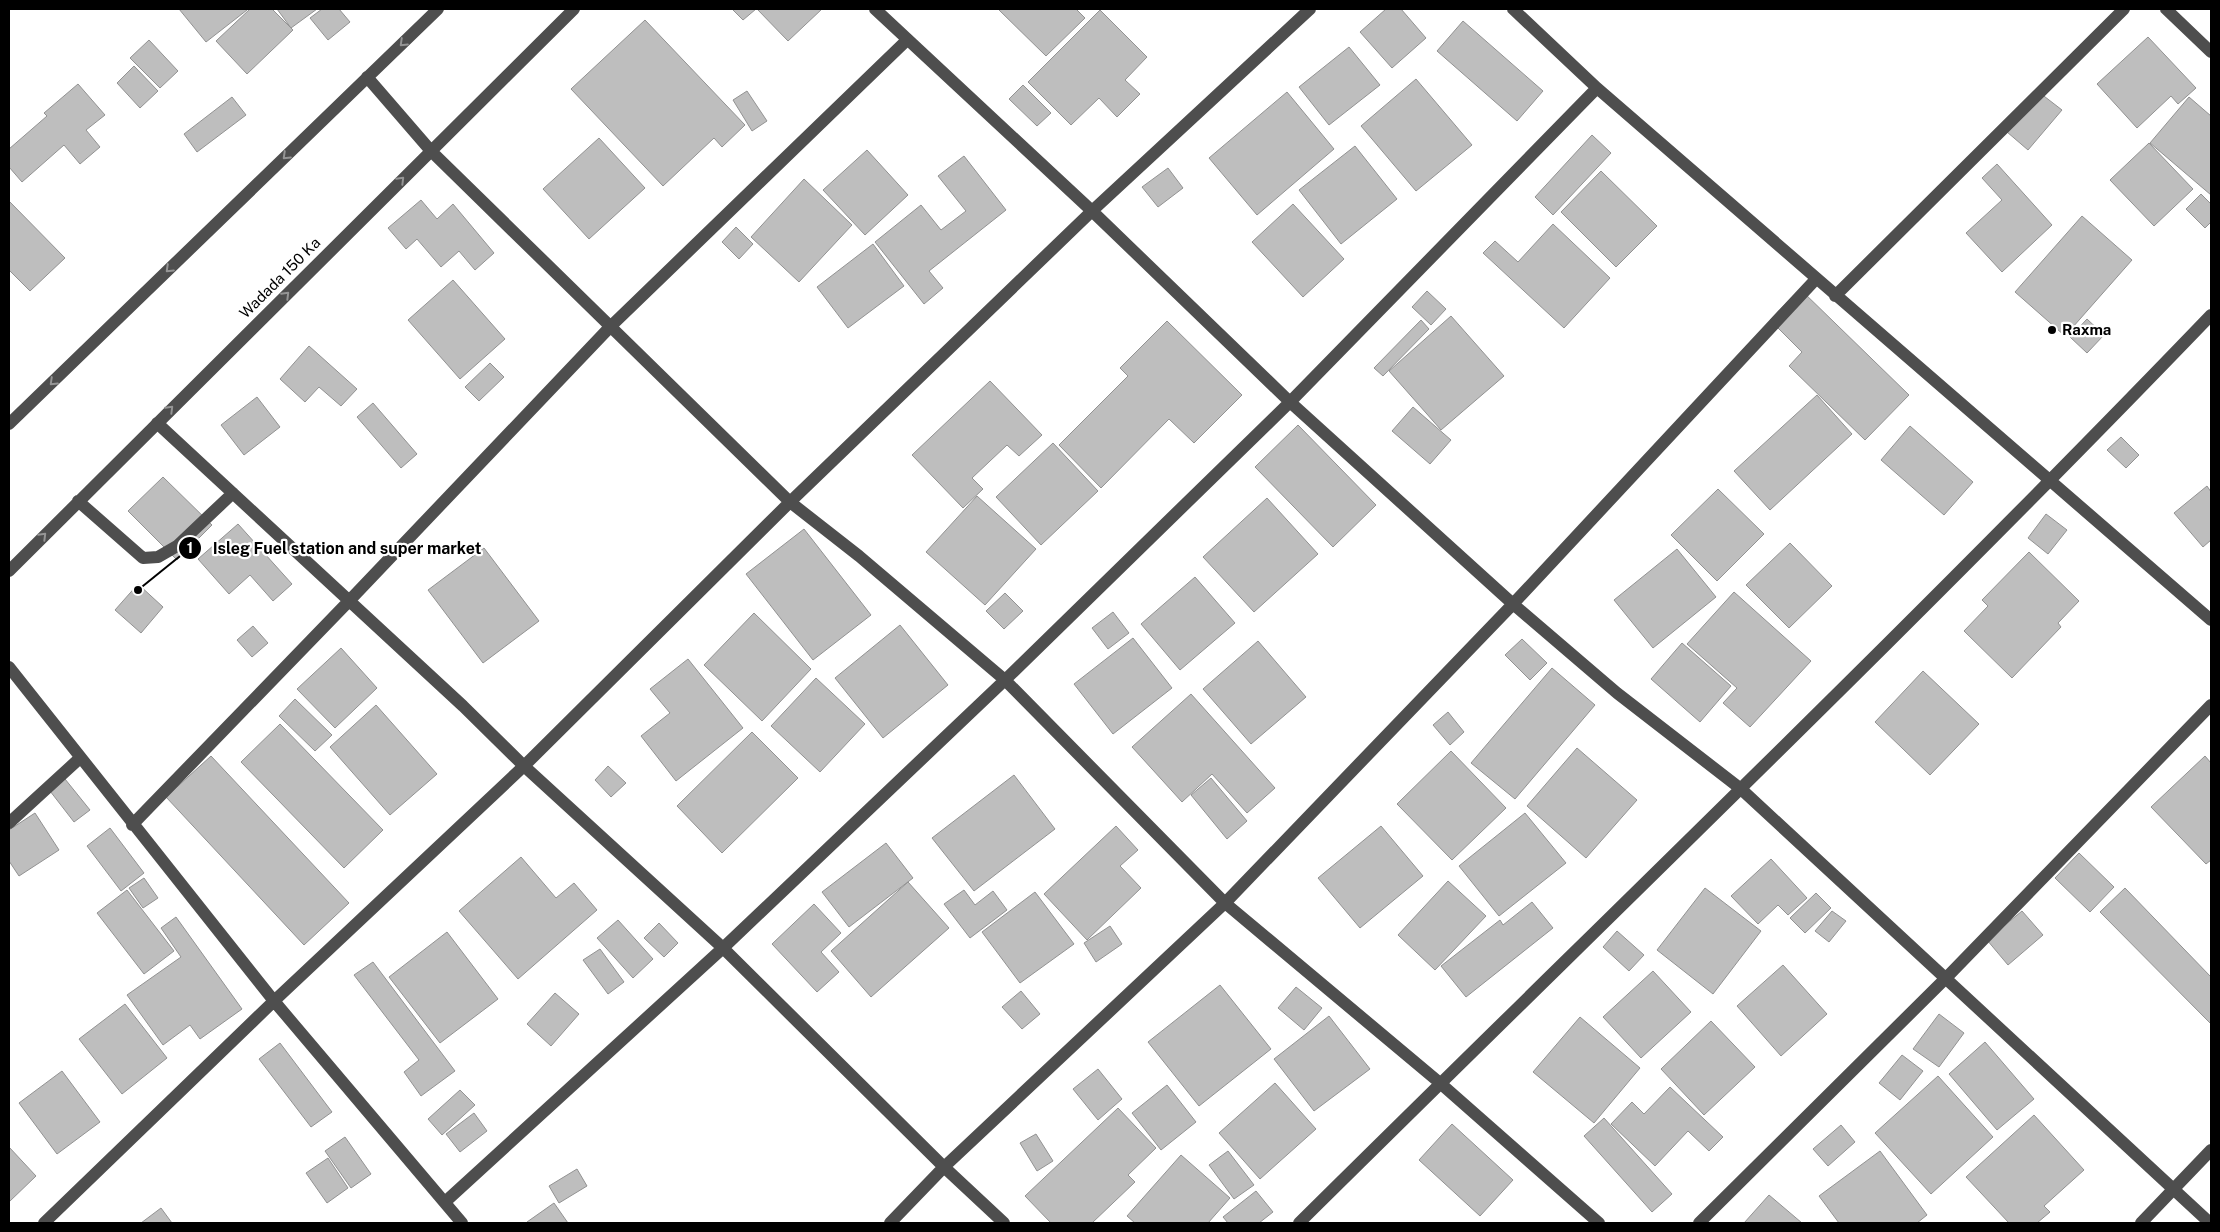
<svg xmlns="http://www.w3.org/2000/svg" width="2220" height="1232" viewBox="0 0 2220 1232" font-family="'Public Sans',sans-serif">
<rect width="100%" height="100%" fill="#fff"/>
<path fill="#bebebe" stroke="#929292" d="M179 9H246L247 10 206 42Z
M250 9H272L293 30 247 74 216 41Z
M277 9H317L291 28Z
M322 9H339L350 22 328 40 310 18Z
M732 9H756L743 20Z
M757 9H822L788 41Z
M998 9H1076L1085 18 1046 56Z
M1386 9H1401L1426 38 1392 68 1360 32Z
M1100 10 1147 57 1125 80 1140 94 1117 117 1099 98 1071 125 1028 82Z
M645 20 745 125 722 147 714 138 663 186 571 89Z
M1463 21 1543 91 1517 121 1437 51Z
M2148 37 2196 88 2178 104 2171 96 2137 128 2097 84Z
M149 40 178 71 160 88 130 58Z
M1349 47 1380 85 1329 125 1299 87Z
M134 66 158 91 140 108 117 83Z
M1416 79 1472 145 1416 191 1361 126Z
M78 84 105 115 86 130 100 147 80 164 64 145 22 182 9 167V149L47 116 44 113Z
M1023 85 1051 113 1037 126 1009 99Z
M747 91 767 121 752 131 733 100Z
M1287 92 1334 149 1257 215 1209 158Z
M2040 93 2062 110 2028 150 2007 132Z
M232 97 246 115 197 152 184 134Z
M2189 97 2211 116V195L2150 143Z
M1592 135 1611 153 1553 215 1535 197Z
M599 138 645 188 589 239 543 189Z
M2149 143 2193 189 2154 226 2110 180Z
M1355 146 1397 199 1341 244 1299 190Z
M867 150 908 195 865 235 823 190Z
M964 156 1006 210 929 271 943 288 924 304 875 242 921 205 941 230 966 211 938 176Z
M1997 164 2052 225 2002 272 1966 233 2002 200 1982 178Z
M1168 168 1183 188 1158 207 1142 187Z
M1601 171 1657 226 1616 267 1561 212Z
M804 179 852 225 799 282 751 237Z
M2201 194 2211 204V222L2205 228 2186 209Z
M421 200 437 219 453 204 494 253 475 270 459 251 441 267 417 239 406 249 388 228Z
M9 201 65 258 30 291 9 270Z
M1293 204 1344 259 1303 297 1252 242Z
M2082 216 2132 260 2065 336 2015 292Z
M1553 224 1610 278 1564 328 1483 253 1495 241 1518 262Z
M736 227 753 244 739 259 722 242Z
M873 244 904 286 848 328 817 287Z
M453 280 505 339 460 379 408 320Z
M1800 289 1909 395 1865 440 1789 366 1802 352 1770 320Z
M1427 291 1446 309 1431 325 1412 307Z
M1451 316 1504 376 1441 430 1389 371Z
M2087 319 2104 335 2087 353 2070 337Z
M1421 320 1429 329 1383 376 1374 368Z
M1167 321 1242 395 1194 443 1169 419 1101 488 1059 445 1128 376 1120 368Z
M309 346 357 389 341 406 319 387 305 402 280 379Z
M490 363 504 377 479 401 465 387Z
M990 381 1042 435 1019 456 1007 445 972 478 983 489 963 508 912 455Z
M1817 395 1852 434 1770 510 1734 471Z
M257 397 280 427 244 455 221 425Z
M373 403 417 454 401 468 357 417Z
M1413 407 1451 440 1430 464 1392 431Z
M1298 425 1376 505 1333 547 1255 467Z
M1910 426 1973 482 1944 515 1881 460Z
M2121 437 2139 455 2126 468 2107 450Z
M1053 443 1098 491 1041 545 996 497Z
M163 477 212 525 177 560 128 511Z
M2207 486 2211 492V540L2203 547 2174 513Z
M1718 489 1764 534 1717 581 1671 535Z
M977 496 1036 549 985 605 926 552Z
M1267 498 1318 554 1254 612 1203 557Z
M2046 514 2067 530 2048 554 2028 538Z
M238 524 292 584 273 601 250 575 229 594 198 559Z
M804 529 871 615 813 660 746 574Z
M1790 543 1832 586 1789 628 1746 585Z
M484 548 539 621 483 663 428 590Z
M1677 549 1716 597 1653 648 1614 600Z
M2029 552 2079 601 2058 623 2061 627 2012 678 1964 631 1988 606 1982 600Z
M1195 577 1235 623 1180 670 1141 624Z
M138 584 163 607 141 633 115 610Z
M1734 592 1811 661 1750 727 1723 703 1737 688 1687 644Z
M1005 593 1023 611 1004 629 986 611Z
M1113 612 1129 633 1108 649 1092 628Z
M754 613 811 669 762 721 704 665Z
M900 625 948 685 883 738 835 678Z
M253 626 268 643 252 657 237 640Z
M1133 638 1172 688 1113 734 1074 684Z
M1522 639 1547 663 1530 680 1505 655Z
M1258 641 1306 697 1251 744 1203 689Z
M1682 643 1731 686 1700 722 1651 679Z
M341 648 377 688 335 728 297 689Z
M688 659 743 728 676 781 641 736 670 713 650 689Z
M1552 668 1595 705 1515 799 1471 763Z
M1923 671 1979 724 1930 775 1875 722Z
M816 678 865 724 820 772 771 726Z
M1191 694 1275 788 1247 813 1212 774 1182 802 1132 747Z
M295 699 332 735 315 751 279 716Z
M376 705 437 774 390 815 330 747Z
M1448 712 1464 732 1450 745 1433 725Z
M280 724 383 830 344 868 241 762Z
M752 732 798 778 722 853 677 806Z
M1577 748 1637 800 1586 858 1527 806Z
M1451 751 1506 808 1452 860 1397 804Z
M211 756 349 903 304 945 166 797Z
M2205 756 2211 763V860L2206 864 2151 807Z
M608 766 626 783 611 797 595 780Z
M1014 775 1055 829 974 891 932 838Z
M1211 778 1247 821 1227 839 1191 795Z
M65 779 90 810 74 822 50 791Z
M35 813 59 850 19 876 9 861V830Z
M1525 813 1566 863 1499 916 1459 866Z
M1116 826 1138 850 1120 866 1141 888 1087 940 1044 894Z
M1381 826 1423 876 1360 928 1318 878Z
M110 828 144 873 121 891 87 846Z
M886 843 913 878 849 927 822 892Z
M2079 853 2114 887 2090 912 2055 878Z
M521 857 556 898 574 883 597 910 518 979 459 911Z
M1771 859 1807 898 1788 915 1778 905 1758 924 1731 896Z
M144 878 158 898 143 908 129 888Z
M1448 881 1486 916 1435 970 1398 935Z
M908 882 949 928 871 997 831 951Z
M1705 888 1761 931 1713 994 1657 950Z
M2125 888 2211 977V1024L2100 912Z
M127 890 174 951 144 974 97 913Z
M964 890 975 905 993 891 1007 910 970 938 944 904Z
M1035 892 1074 944 1020 983 982 932Z
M1816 893 1831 908 1805 933 1790 918Z
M1532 902 1553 928 1466 997 1441 966 1500 920 1503 925Z
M814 904 841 933 821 952 839 972 817 992 772 944Z
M1832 911 1846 921 1829 942 1815 931Z
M2022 911 2043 935 2008 965 1987 940Z
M176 917 242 1009 200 1039 190 1025 163 1045 127 995 181 957 161 928Z
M618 920 653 959 633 978 597 938Z
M659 923 678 943 664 957 644 938Z
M1110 926 1122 944 1096 962 1084 943Z
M1617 931 1644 955 1629 971 1603 947Z
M447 932 498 999 440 1043 389 977Z
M600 949 624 982 608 994 583 960Z
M373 962 455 1071 421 1096 404 1072 419 1060 354 975Z
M1783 965 1827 1014 1781 1056 1737 1006Z
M1653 971 1691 1012 1641 1058 1603 1017Z
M1220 985 1271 1049 1199 1106 1148 1042Z
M1296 987 1322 1008 1304 1030 1278 1008Z
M1021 991 1040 1014 1022 1029 1002 1007Z
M555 993 579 1014 551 1046 527 1024Z
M125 1004 167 1058 122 1094 79 1039Z
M1939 1014 1964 1033 1939 1067 1913 1049Z
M1329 1016 1370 1069 1314 1111 1274 1059Z
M1580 1017 1640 1068 1594 1123 1533 1072Z
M1711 1021 1755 1067 1704 1115 1661 1069Z
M1985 1042 2034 1099 1997 1130 1949 1074Z
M280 1043 332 1112 311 1127 259 1059Z
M1902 1055 1923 1071 1900 1100 1879 1083Z
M1098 1069 1122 1099 1098 1120 1073 1089Z
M62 1071 100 1122 57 1154 19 1103Z
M1938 1076 1993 1137 1931 1194 1875 1133Z
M1275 1083 1316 1129 1260 1179 1219 1133Z
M1167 1085 1196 1122 1161 1150 1132 1113Z
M1670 1087 1723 1137 1709 1151 1688 1131 1655 1166 1611 1124 1632 1102 1644 1114Z
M460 1090 475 1105 442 1135 428 1119Z
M1118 1108 1156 1148 1128 1175 1135 1182 1092 1223H1051L1025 1196Z
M474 1113 487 1131 460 1152 446 1134Z
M2034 1115 2084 1170 2044 1206 2050 1212 2037 1223H2009L1966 1177Z
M1604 1118 1672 1194 1652 1212 1584 1136Z
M1452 1124 1513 1180 1480 1216 1419 1160Z
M1841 1125 1855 1142 1828 1166 1813 1149Z
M1036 1134 1053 1161 1037 1171 1020 1143Z
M345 1137 371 1174 351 1188 325 1151Z
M9 1147 36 1176 9 1202Z
M1228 1151 1254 1185 1234 1199 1209 1165Z
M1880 1151 1927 1215 1917 1223H1839L1819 1196Z
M1181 1155 1230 1198 1208 1223H1135L1127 1216Z
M328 1158 348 1188 327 1203 306 1173Z
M577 1169 587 1186 559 1203 549 1186Z
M1256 1191 1273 1212 1259 1223H1228L1223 1217Z
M1769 1195 1802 1223H1744Z
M554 1203 568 1223H527V1222Z
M161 1208 172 1223H141Z"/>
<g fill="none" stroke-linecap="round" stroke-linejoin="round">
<path stroke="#4e4e4e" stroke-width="12" d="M875 9 1092 211 1290 402 1513 604 1617 693 1741 789 2210 1223
M1513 9 1597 88 2211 620
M2166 9 2211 52
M367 77 431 151 790 502 859 556 1005 680 1225 903 1440 1083 1599 1223
M1835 296 2124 9
M157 423 463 706 524 766 723 948 944 1167 1004 1223
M9 424 438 9
M78 501 143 558 158 557 177 546 233 493
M9 571 574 9
M9 667 274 1001 462 1223
M9 823 80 758
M132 825 349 601 610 327 907 40
M445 1202 723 948 1005 680 1290 402 1597 88
M44 1223 274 1001 524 766 790 502 1092 211 1310 9
M890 1223 944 1167 1225 903 1513 604 1816 279
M1299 1223C1604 921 1914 624 2211 315
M1699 1223 1946 978 2211 705
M2141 1223 2211 1150"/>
</g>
<defs><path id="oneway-chevron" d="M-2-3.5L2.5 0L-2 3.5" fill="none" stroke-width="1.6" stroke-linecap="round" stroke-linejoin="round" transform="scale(1.25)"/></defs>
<g stroke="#959595">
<use href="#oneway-chevron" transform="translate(403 43) rotate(136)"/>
<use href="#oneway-chevron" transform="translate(286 156) rotate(136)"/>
<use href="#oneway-chevron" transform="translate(401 180) rotate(-45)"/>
<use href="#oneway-chevron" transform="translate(169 269) rotate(136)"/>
<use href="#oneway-chevron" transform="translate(286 295) rotate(-45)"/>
<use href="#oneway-chevron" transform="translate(53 382) rotate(136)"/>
<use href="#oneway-chevron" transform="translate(170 409) rotate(-45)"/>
<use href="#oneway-chevron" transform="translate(43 536) rotate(-45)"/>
</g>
<circle fill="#000" stroke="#fff" stroke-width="2" cx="2052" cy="330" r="5"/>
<g text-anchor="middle" stroke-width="4.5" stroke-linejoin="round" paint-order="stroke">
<g font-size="15" fill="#000" stroke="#fff">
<text transform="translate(280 278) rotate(-45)" y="5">Wadada 150 Ka</text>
</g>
<g font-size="15" font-weight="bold" fill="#000" stroke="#fff" text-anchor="start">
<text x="2062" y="335">Raxma</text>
</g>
</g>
<path fill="none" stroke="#000" stroke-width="2" d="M138 590L190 548"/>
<g fill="#000" stroke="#fff" stroke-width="2">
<circle cx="138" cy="590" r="5"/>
<circle cx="190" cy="548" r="12"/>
</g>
<g font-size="15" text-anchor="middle" font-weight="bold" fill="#fff">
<text x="190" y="553">1</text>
</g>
<g font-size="16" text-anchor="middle" font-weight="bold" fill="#000" stroke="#fff" stroke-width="4.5" stroke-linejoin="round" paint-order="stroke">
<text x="347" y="554">Isleg Fuel station and super market</text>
</g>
<rect width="2220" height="1232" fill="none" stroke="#000000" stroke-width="20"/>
</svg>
